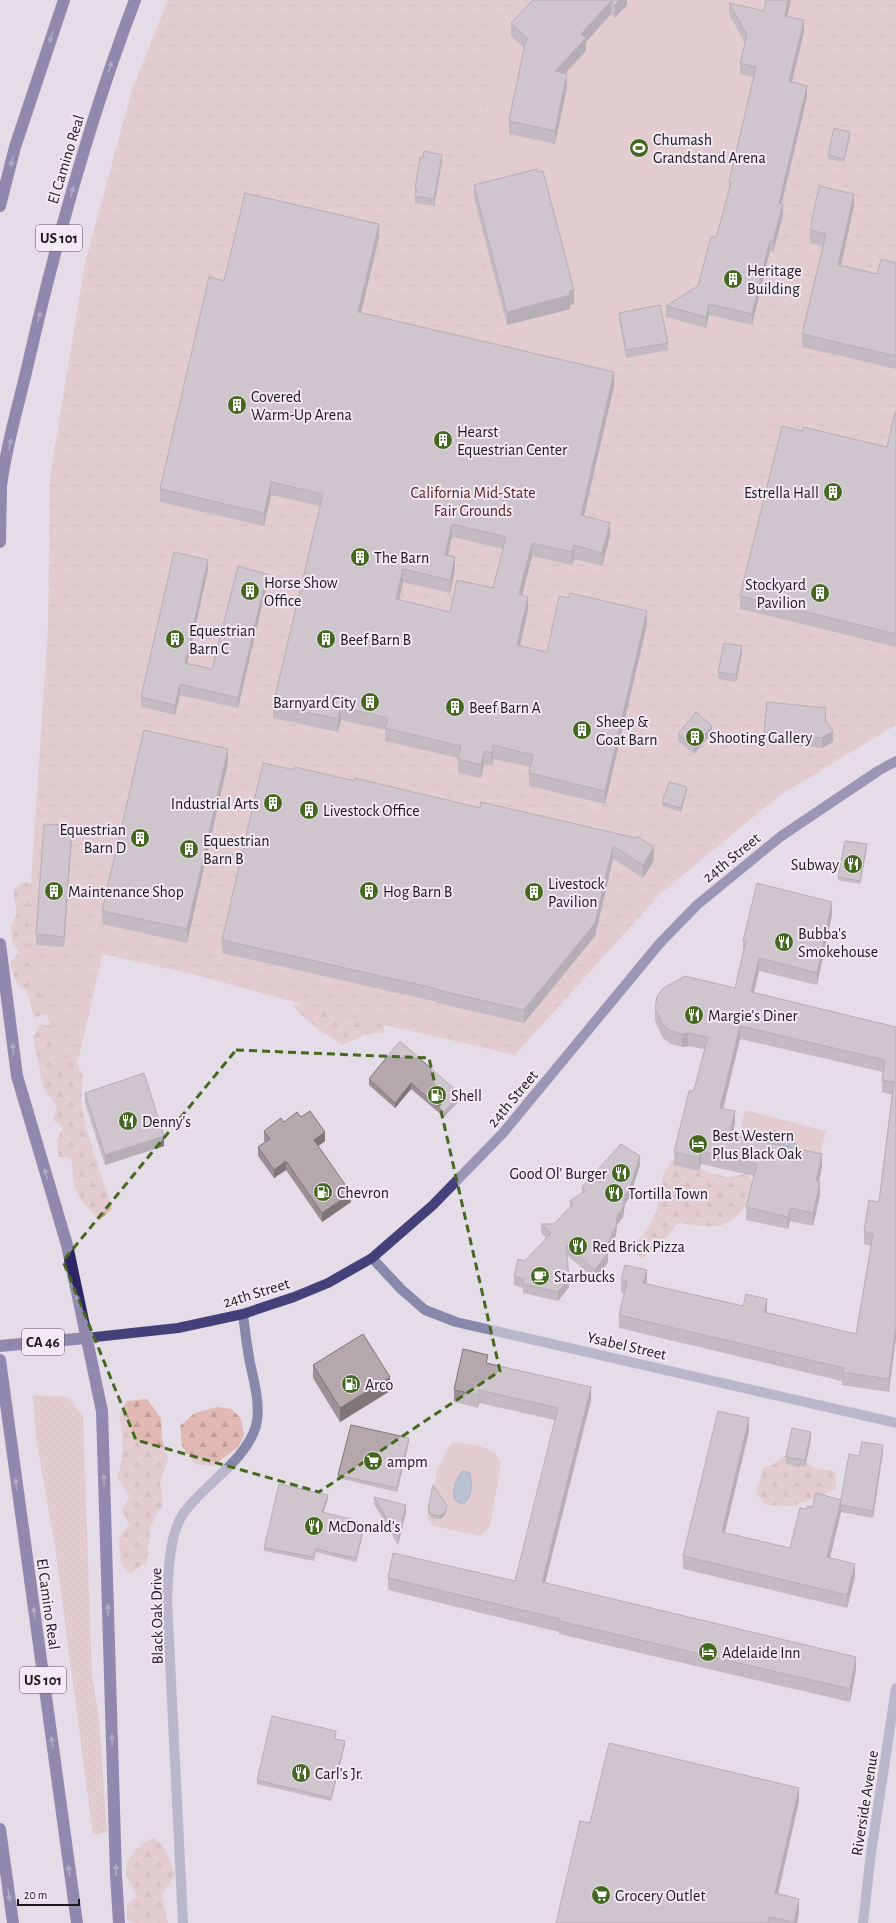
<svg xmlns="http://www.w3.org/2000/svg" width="896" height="1923" viewBox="0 0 896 1923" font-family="'Alegreya Sans',sans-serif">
<defs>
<pattern id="grass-dots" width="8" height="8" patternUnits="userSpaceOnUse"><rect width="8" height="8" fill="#e1b8b2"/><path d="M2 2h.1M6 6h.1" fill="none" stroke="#c09e98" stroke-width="1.8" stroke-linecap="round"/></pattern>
<pattern id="forest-firs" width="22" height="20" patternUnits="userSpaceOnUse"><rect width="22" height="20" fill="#e1b8b2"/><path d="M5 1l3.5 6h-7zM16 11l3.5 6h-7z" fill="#c09e98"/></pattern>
<pattern id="park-tufts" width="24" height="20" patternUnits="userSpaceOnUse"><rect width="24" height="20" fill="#e1b8b2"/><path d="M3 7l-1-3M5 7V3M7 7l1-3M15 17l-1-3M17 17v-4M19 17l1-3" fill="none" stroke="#c09e98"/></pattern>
</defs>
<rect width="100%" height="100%" fill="#e4dce7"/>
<path fill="url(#grass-dots)" d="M33 1395 68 1397 83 1416 92 1676 99 1717 107 1832 93 1835 55 1547 36 1438Z"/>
<path fill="url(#forest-firs)" d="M24 882 40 885 54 1013 34 1017 27 991 17 983 10 964 19 952 12 942 11 926 17 913 13 890Z
M319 1001 383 1020 384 1032 364 1035 343 1045C324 1034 308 1022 293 1006Z
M41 1024 57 1027 73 1051 83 1077 81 1101 86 1129 112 1209 100 1220C88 1208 76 1197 73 1179 72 1169 75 1168 70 1158L59 1157 57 1141 63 1127 53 1120 57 1106 43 1087 33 1037Z
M672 1160 687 1162 710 1173 728 1177 747 1174 756 1187C733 1231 725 1229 678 1223L655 1251 641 1258 632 1248 649 1226 657 1210 664 1173Z
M147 1399 161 1418 162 1438 168 1459 160 1483 163 1504 150 1527 147 1562 130 1574 121 1563 119 1538 129 1525 122 1509 130 1496 117 1478C125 1453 124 1440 119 1415L127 1401Z
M217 1407 232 1409 241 1419 244 1436 238 1447 213 1466 195 1464 182 1446 180 1426 195 1413Z
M796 1447 812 1467 835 1472 836 1489 793 1506 766 1505 756 1494 764 1467 774 1464Z
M154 1837 165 1849 175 1874 162 1896 168 1923H134L127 1920V1904L137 1896C134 1889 129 1883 127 1876 122 1858 141 1845 154 1837Z"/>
<path fill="url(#park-tufts)" d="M168 0H896V725L780 795 661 893 515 1055 345 1016 192 974 103 954 78 1060 59 1057 27 945 48 627 50 477 85 263 132 90Z"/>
<path fill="#e1b8b2" d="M515 0H806L815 33 813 95 750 357 729 366 678 353 590 368 533 357 507 343 470 201 497 32Z
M745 1110 826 1131 817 1166 736 1149Z
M456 1442 477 1445 494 1452 501 1463 490 1526 481 1536 433 1526 427 1518 437 1472 450 1444Z"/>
<path fill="#86a2be" stroke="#66798d" d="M772 1130 784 1133C789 1139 793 1140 797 1145L794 1153 750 1142 753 1137Z
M463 1471 470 1473C472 1484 473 1498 462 1504L455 1500C451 1491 456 1478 463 1471Z"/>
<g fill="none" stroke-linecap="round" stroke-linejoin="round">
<path stroke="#8889aa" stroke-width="10" d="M372 1258 401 1289 425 1310 456 1322 896 1423
M183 1923 167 1600C168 1577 169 1534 183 1514 204 1484 245 1462 256 1426 261 1407 254 1381 250 1363 247 1347 245 1331 243 1314
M863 1923 871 1853 896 1688"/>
<path stroke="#44407a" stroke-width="10" d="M86 1338 178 1328 243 1314 294 1297 328 1283 372 1258 433 1205 503 1133 660 943 697 905 780 837 878 771 896 761"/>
<path stroke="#2e2567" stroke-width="12" d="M0 206 15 147 64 0
M0 494C5 450 18 407 28 364 56 241 90 118 135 0
M0 542 1 487
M0 944 17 1076 67 1245 102 1411 116 1875 119 1923
M0 1346 86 1338
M0 1360 77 1923
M0 1829 13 1923"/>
</g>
<path fill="#9c9095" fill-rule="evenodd" d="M533 0H627V5L615 18 611 14 586 42V51L565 73 567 87 555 144 509 134V121L524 48 511 36V23Z
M729 3 787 16 804 32 792 82 807 97 782 203 783 215 773 252 770 251 752 325 709 315 706 328 666 317V306L698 286 716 238 729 193V182L754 77 740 74V63L745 43 729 14Z
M850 136 844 162 828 159V155Z
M423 158 442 162 434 206 415 203V188Z
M474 185 574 304 570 305V309L507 325 474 198Z
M854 206 841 266 877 274 896 263V369L802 347V334L823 246 810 243V230Z
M379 237 361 313 614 386 584 516 610 536 602 566 574 559 572 565 532 556 522 595 528 610 520 646 547 652 647 624 605 804 529 786V773L530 767 493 759 492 766 484 764 481 778 458 773V758L385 741V730L341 720 338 732 273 718V705L320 506 271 495 264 526 160 502V489L224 281ZM452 537 503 549 493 588 450 612 399 600 403 582 450 593 455 570 448 555Z
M619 313 668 343V350L626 358 619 320Z
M896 412V647L740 609V596L802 431 887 447Z
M208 570 187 663 212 669 267 584 238 708 180 695 175 715 141 707V697Z
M742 653 736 682 718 679V672Z
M826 721 833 742 822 748 764 742V732Z
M712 733 694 754 678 741V734Z
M228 762 187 943 102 924V911Z
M295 770 355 781 480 808 636 838 654 860 643 878 613 859 595 936 524 1023 437 1003V1002L222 953V940Z
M687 790 681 812 662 806V803Z
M72 836 64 947 36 945V934Z
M867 848 860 884 838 880V877Z
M832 915 817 985 759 971 754 992 896 1027 889 1392 842 1385V1381L619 1328V1315L624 1293H621V1280L647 1283 646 1284 767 1311 766 1313 856 1334 871 1246 864 1244V1231L879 1202 892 1095 882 1092V1080L883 1072 740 1039 723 1109 735 1123 732 1136 822 1167 819 1182 820 1195 813 1226 790 1221 788 1229 746 1220V1207L754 1176 701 1164 699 1171 674 1165V1152L694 1090 704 1049 688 1046 682 1047 671 1044 663 1038 655 1021V1008L735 988 743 952V941Z
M400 1041 460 1100 444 1117 411 1089 395 1108 369 1085V1079Z
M85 1093 164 1146 105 1165 85 1103Z
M301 1117 325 1141 318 1146 351 1202 322 1222 286 1170 274 1178 258 1156V1147L265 1142 264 1140V1131L284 1122Z
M640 1165 630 1196 625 1204 623 1217 617 1225 616 1235 607 1253 608 1262 595 1279 567 1255 569 1287 558 1301 523 1293V1288L514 1285V1276L546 1238 541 1233V1224H554L570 1207V1201L582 1193V1187Z
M488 1363 591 1400 545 1583 856 1669 850 1702 559 1634V1632L388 1590V1578L515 1581 555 1420 479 1403 478 1408 454 1402V1390Z
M313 1365 390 1391 340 1422 313 1378Z
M749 1431 724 1533 790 1548 806 1509 812 1507 841 1499 859 1456 883 1452 873 1518 841 1512 830 1558 855 1576 847 1608 683 1569V1556Z
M811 1439 805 1467 786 1464V1457Z
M409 1442 397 1492 338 1478V1475Z
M374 1497 406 1512 398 1545 374 1504Z
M328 1499 323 1512 364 1529 356 1562 316 1552 314 1561 264 1551V1548Z
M428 1508 447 1509 445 1515 440 1519 431 1518 428 1512Z
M336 1735 335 1739 345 1744 331 1801 257 1784V1780Z
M799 1801 778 1894 799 1913 797 1923H556L590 1823Z"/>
<path fill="#7f7679" d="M620 0H627V5L615 18V5Z
M788 0H791L785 27V16Z
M611 1V14L586 42V51L555 84V71L581 34Z
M804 20V32L789 93V81Z
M567 74V87L555 144V131Z
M807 86V97L779 214V203Z
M850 132V136L844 162V159Z
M442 155V162L434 206V199Z
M854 194V206L838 278V265Z
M783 204V215L773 252V241Z
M379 224V237L358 325V312Z
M770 240V251L752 325V314Z
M574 290V304L570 305V309L507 325V312Z
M709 304V315L706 328V317Z
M614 372V386L581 528V515Z
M271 482V495L264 526V513Z
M610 523V536L602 566V553Z
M452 524V537L445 568V555Z
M532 543V556L519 608V594Z
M574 545V559L572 565V552Z
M455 557V570L450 593V580Z
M208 560V570L185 673V663Z
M403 569V582L396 613V599Z
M267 574V584L238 708V698Z
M528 597V610L517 658V645Z
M647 611V624L605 804V791Z
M742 646V653L736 682V675Z
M180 684V695L175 715V705Z
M341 707V720L338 732V719Z
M712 726V733L694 754V747Z
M833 731V742L822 748V738Z
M493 745V759L492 766V753Z
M228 749V762L187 943V929Z
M484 751V764L481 778V765Z
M687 787V790L681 812V808Z
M72 826V836L64 947V937Z
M867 844V848L860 884V881Z
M613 846V859L595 936 524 1023V1010Z
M654 847V860L643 878V865Z
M832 902V915L817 985V973Z
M759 958V971L751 1004V992Z
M740 1026V1039L720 1121V1108Z
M688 1033V1046L682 1047V1034Z
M411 1083V1089L395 1108V1103Z
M460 1094V1100L444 1117V1112Z
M735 1111V1123L729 1148V1135Z
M325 1132V1141L314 1149V1140Z
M164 1136V1146L105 1165V1155Z
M701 1151V1164L699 1171V1158Z
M822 1154V1167L816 1194V1181Z
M640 1156V1165L630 1196 625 1204 623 1217 617 1225 616 1235 606 1256 608 1253V1262L595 1279V1270L604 1251 617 1216Z
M286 1161V1170L274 1178V1170Z
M820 1182V1195L813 1226V1213Z
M351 1193V1202L322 1222V1213Z
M790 1208V1221L788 1229V1217Z
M647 1270V1283L643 1296V1283Z
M569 1278V1287L558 1301V1292Z
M767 1299V1311L764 1325V1312Z
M896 1325V1338L889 1392V1379Z
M390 1377V1391L340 1422V1408Z
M591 1387V1400L542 1595V1582Z
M479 1390V1403L478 1408V1395Z
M749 1418V1431L722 1545V1532Z
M811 1432V1439L805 1467V1460Z
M409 1438V1442L397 1492V1488Z
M883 1445V1452L873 1518V1511Z
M328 1495V1499L322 1516V1512Z
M841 1500V1512L827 1570V1557Z
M406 1505V1512L398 1545V1538Z
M447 1505 445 1515 440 1519V1516Z
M364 1526V1529L356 1562V1558Z
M855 1564V1576L847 1608V1595Z
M856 1657V1669L850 1702V1689Z
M345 1741V1744L331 1801V1798Z
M799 1788V1801L775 1906V1893Z
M799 1899V1913L797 1923H794Z"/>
<path fill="#b5a8ad" stroke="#7f7679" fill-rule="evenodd" d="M533 0H620L615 5 611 1 581 34 586 38 555 71 567 74 555 131 509 121 525 43 528 39 511 23Z
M766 0H788L785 16 804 20 789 81 807 86 779 203 783 204 773 241 770 240 752 314 709 304 706 317 666 306 698 286 711 236 716 238 731 183 729 182 756 67 740 63 747 35 729 3 764 11Z
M834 128 850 132 844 159 828 155Z
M424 151 442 155 434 199 415 196 417 189 415 188 420 157 423 158Z
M537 169 538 172 543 171 574 290 569 291 570 295 507 312 474 185Z
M819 186 854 194 838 265 877 274 881 259 896 263V356L802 334 826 234 810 230Z
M245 193 379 224 358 312 614 372 581 515 610 523 602 553 574 545 572 552 532 543 519 594 528 597 517 645 547 652 559 596 569 598 570 593 647 611 605 791 529 773 533 755 493 745 492 753 484 751 481 765 458 759 461 746 385 728 388 718 341 707 338 719 273 705 323 494 271 482 264 513 160 489 209 277 224 281ZM452 524 506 537 493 588 457 580 450 612 396 599 403 569 450 580 455 557 445 555Z
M660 305 668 343 626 350 619 313Z
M895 412H896V634L740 596 782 426 802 431 803 427 887 447Z
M174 552 208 560 185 663 212 669 238 566 267 574 238 698 180 684 175 705 141 697Z
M724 643 742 646 736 675 718 672Z
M767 702 826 708 825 720 833 731 822 738 764 732Z
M696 712 712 726 694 747 678 734Z
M144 730 228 749 187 929 102 911Z
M263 763 295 770V767L355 781V778L480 808 481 802 636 838 637 836 654 847 643 865 613 846 595 923 524 1010 437 990 438 989 222 940Z
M669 782 687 787 681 808 662 803Z
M44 824 72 826 64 937 36 934Z
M845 841 867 844 860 881 838 877Z
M757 883 832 902 817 973 759 958 751 992 896 1027V1325L889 1379 842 1372 844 1368 619 1315 627 1281 621 1280 625 1265 647 1270 643 1283 743 1306 746 1294 767 1299 764 1312 856 1334 873 1234 864 1231 869 1200 879 1202 894 1082 882 1080 885 1060 740 1026 720 1108 735 1111 729 1135 822 1154 816 1181 820 1182 813 1213 790 1208 788 1217 746 1207 757 1164 701 1151 699 1158 674 1152 689 1091 694 1090 708 1037 688 1033 682 1034 671 1031 663 1025 655 1008 657 997 662 989 685 976 735 988 746 941H743Z
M400 1041 460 1094 444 1112 411 1083 395 1103 369 1079Z
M144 1073 164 1136 105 1155 85 1093Z
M310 1111 325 1132 314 1140 351 1193 322 1213 286 1161 274 1170 258 1147 270 1139 264 1131 281 1118 284 1122 297 1112 301 1117Z
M621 1144 640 1156 630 1188 625 1195 623 1208 617 1216 616 1226 604 1251 608 1253 595 1270 566 1245 569 1278 558 1292 523 1284 524 1279 514 1276 518 1259 525 1261 551 1233 541 1224H554L573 1204 570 1201 585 1191 582 1187Z
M363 1334 390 1377 340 1408 313 1365Z
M463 1349 488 1355 486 1363 591 1387 542 1582 856 1657 850 1689 559 1621 560 1619 388 1578 393 1553 515 1581 558 1408 479 1390 478 1395 454 1390Z
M718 1411 749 1418 722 1532 790 1548 800 1508 806 1509 807 1506 812 1507 816 1493 841 1500 827 1557 855 1564 847 1595 683 1556Z
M351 1425 409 1438 397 1488 338 1475Z
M792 1428 811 1432 805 1460 786 1457Z
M862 1442 883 1445 873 1511 841 1505V1499L849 1454 859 1456Z
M279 1484 328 1495 322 1512 354 1520 364 1526 356 1558 316 1549 314 1557 264 1548Z
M433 1485 447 1505 445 1512 440 1516 431 1514 428 1508Z
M374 1497 406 1505 398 1538Z
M272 1716 336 1731 335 1739 345 1741 331 1798 257 1780Z
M609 1743 799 1788 775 1893 799 1899 794 1922 769 1917 768 1923H556L580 1821 590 1823Z"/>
<defs><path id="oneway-solid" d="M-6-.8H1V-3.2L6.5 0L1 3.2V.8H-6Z"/></defs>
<g fill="#736a98">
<use href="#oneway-solid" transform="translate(51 37) rotate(108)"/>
<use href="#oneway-solid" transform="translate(110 67) rotate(-73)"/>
<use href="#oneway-solid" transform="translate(12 161) rotate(105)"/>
<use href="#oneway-solid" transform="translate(72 192) rotate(-74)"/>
<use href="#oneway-solid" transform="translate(39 317) rotate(-77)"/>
<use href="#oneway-solid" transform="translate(10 444) rotate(-77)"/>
<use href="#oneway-solid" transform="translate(13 1049) rotate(-97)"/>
<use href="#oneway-solid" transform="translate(46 1174) rotate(-106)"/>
<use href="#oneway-solid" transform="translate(78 1300) rotate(-102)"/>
<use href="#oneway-solid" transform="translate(104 1480) rotate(-92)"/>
<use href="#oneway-solid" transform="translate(16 1484) rotate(-98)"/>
<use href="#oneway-solid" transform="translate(108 1610) rotate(-92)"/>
<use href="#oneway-solid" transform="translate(34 1613) rotate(-98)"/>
<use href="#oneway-solid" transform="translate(112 1740) rotate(-92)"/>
<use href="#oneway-solid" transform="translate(52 1742) rotate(-98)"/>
<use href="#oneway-solid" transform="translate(116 1870) rotate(-92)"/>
<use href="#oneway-solid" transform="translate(69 1871) rotate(-98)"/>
<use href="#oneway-solid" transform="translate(9 1895) rotate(82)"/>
</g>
<path d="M0 0H896V1923H0ZM236 1050 429 1058 500 1371 319 1492 136 1440 63 1261Z" fill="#e4dce7" fill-opacity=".55" fill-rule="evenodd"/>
<path fill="none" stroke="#456820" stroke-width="3" stroke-dasharray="8 5" stroke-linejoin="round" d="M236 1050 429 1058 500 1371 319 1492 136 1440 63 1261Z"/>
<defs>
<g id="stadium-disc" transform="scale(1)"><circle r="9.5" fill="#456820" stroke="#f2e9f4"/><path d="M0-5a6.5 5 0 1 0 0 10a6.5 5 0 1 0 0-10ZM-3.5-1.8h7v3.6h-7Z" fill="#fff"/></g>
<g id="building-disc" transform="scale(1)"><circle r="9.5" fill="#456820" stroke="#f2e9f4"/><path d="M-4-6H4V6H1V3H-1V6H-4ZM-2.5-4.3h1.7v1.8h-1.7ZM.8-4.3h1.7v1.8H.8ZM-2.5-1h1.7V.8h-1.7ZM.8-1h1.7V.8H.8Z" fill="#fff"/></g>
<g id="restaurant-disc" transform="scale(1)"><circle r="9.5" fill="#456820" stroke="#f2e9f4"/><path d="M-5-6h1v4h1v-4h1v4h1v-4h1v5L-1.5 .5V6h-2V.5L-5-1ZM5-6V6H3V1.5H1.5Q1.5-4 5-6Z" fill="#fff"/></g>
<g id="fuel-disc" transform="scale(1)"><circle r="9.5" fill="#456820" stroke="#f2e9f4"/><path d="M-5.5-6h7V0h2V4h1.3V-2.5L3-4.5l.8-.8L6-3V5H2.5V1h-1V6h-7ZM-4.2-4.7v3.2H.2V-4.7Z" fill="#fff"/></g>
<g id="hotel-disc" transform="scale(1)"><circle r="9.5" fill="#456820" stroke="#f2e9f4"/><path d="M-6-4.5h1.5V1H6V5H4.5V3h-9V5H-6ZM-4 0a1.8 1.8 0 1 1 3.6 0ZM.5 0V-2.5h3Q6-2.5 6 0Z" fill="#fff"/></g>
<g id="cafe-disc" transform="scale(1)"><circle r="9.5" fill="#456820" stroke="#f2e9f4"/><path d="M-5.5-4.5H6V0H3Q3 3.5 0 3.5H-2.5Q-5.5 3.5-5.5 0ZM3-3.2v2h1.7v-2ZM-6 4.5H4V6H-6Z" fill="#fff"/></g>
<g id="supermarket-disc" transform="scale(1)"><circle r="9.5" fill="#456820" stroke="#f2e9f4"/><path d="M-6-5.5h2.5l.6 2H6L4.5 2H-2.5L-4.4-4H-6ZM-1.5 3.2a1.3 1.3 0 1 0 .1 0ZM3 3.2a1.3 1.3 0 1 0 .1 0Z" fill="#fff"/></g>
</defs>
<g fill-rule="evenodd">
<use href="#stadium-disc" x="639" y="148"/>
<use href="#building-disc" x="733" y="279"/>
<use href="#building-disc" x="237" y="405"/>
<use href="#building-disc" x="443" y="440"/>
<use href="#building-disc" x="833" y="492"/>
<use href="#building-disc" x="360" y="557"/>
<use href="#building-disc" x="250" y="591"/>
<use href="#building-disc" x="820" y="593"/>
<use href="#building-disc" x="175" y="639"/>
<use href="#building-disc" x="326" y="639"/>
<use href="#building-disc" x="370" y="702"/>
<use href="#building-disc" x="455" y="707"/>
<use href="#building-disc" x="582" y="730"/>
<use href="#building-disc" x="695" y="737"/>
<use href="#building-disc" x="273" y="803"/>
<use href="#building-disc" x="309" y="810"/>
<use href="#building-disc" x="140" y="838"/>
<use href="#building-disc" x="189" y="849"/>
<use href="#restaurant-disc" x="853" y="864"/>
<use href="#building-disc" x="54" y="891"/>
<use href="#building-disc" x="369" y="891"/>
<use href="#building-disc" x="534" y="892"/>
<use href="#restaurant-disc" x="784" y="942"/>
<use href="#restaurant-disc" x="694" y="1015"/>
<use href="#fuel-disc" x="437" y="1095"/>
<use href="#restaurant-disc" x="128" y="1121"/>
<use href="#hotel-disc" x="698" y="1144"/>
<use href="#restaurant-disc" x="621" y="1173"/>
<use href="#fuel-disc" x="323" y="1192"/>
<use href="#restaurant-disc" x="614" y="1193"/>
<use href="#restaurant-disc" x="578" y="1246"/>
<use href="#cafe-disc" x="540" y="1276"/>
<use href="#fuel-disc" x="351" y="1384"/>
<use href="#supermarket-disc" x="373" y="1461"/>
<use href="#restaurant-disc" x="314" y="1526"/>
<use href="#hotel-disc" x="708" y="1652"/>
<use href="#restaurant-disc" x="301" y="1773"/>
<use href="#supermarket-disc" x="601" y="1895"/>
</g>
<g text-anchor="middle" stroke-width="4" stroke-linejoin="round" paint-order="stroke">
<g fill="#f2e9f4" stroke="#5c575d" stroke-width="1">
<rect x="36" y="225" width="46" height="26" rx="3"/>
<rect x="22" y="1329" width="42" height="26" rx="3"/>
<rect x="20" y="1667" width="46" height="26" rx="3"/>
</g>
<g font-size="15" font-weight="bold" fill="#1c191c">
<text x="59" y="243">US 101</text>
<text x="43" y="1347">CA 46</text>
<text x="43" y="1685">US 101</text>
</g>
<g font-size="16" fill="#1c191c" stroke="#f2e9f4" text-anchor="start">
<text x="653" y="145">Chumash<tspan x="653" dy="18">Grandstand Arena</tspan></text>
<text x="747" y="276">Heritage<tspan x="747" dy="18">Building</tspan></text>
<text x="251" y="402">Covered<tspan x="251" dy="18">Warm-Up Arena</tspan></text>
<text x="457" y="437">Hearst<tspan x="457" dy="18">Equestrian Center</tspan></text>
<text x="819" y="498" text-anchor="end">Estrella Hall</text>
<text x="374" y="563">The Barn</text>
<text x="264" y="588">Horse Show<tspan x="264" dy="18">Office</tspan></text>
<text x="806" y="590" text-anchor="end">Stockyard<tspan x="806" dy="18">Pavilion</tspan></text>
<text x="189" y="636">Equestrian<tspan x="189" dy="18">Barn C</tspan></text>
<text x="340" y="645">Beef Barn B</text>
<text x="356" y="708" text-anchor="end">Barnyard City</text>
<text x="469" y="713">Beef Barn A</text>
<text x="596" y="727">Sheep &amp;<tspan x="596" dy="18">Goat Barn</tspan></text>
<text x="709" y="743">Shooting Gallery</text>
<text x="259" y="809" text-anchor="end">Industrial Arts</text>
<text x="323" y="816">Livestock Office</text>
<text x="126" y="835" text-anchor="end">Equestrian<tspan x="126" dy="18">Barn D</tspan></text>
<text x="203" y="846">Equestrian<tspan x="203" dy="18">Barn B</tspan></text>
<text x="839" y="870" text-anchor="end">Subway</text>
<text x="548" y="889">Livestock<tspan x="548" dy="18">Pavilion</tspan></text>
<text x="68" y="897">Maintenance Shop</text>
<text x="383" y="897">Hog Barn B</text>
<text x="798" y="939">Bubba's<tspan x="798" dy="18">Smokehouse</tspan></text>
<text x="708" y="1021">Margie's Diner</text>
<text x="451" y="1101">Shell</text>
<text x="142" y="1127">Denny's</text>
<text x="712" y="1141">Best Western<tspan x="712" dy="18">Plus Black Oak</tspan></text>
<text x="607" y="1179" text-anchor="end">Good Ol' Burger</text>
<text x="337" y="1198">Chevron</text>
<text x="628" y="1199">Tortilla Town</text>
<text x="592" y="1252">Red Brick Pizza</text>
<text x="554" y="1282">Starbucks</text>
<text x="365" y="1390">Arco</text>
<text x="387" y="1467">ampm</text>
<text x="328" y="1532">McDonald's</text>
<text x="722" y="1658">Adelaide Inn</text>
<text x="315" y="1779">Carl's Jr.</text>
<text x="615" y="1901">Grocery Outlet</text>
</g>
<g font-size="16" fill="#1c191c" stroke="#f2e9f4">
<text transform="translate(65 159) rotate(-73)" y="6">El Camino Real</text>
<text transform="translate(731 857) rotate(-39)" y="6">24th Street</text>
<text transform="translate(512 1098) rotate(-50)" y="6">24th Street</text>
<text transform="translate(256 1292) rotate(-17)" y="6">24th Street</text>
<text transform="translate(627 1345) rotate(13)" y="6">Ysabel Street</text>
<text transform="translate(49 1604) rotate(82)" y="6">El Camino Real</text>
<text transform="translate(156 1616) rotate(-91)" y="6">Black Oak Drive</text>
<text transform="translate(864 1803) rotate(-81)" y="6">Riverside Avenue</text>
</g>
<g font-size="16" fill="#541e19" stroke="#f2e9f4">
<text x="473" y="498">California Mid-State<tspan x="473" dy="18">Fair Grounds</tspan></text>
</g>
</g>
<path d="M18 1899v6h61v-6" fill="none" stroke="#1c191c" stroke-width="2"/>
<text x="24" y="1899" font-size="12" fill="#1c191c" stroke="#f2e9f4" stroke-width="3" paint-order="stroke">20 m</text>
</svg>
